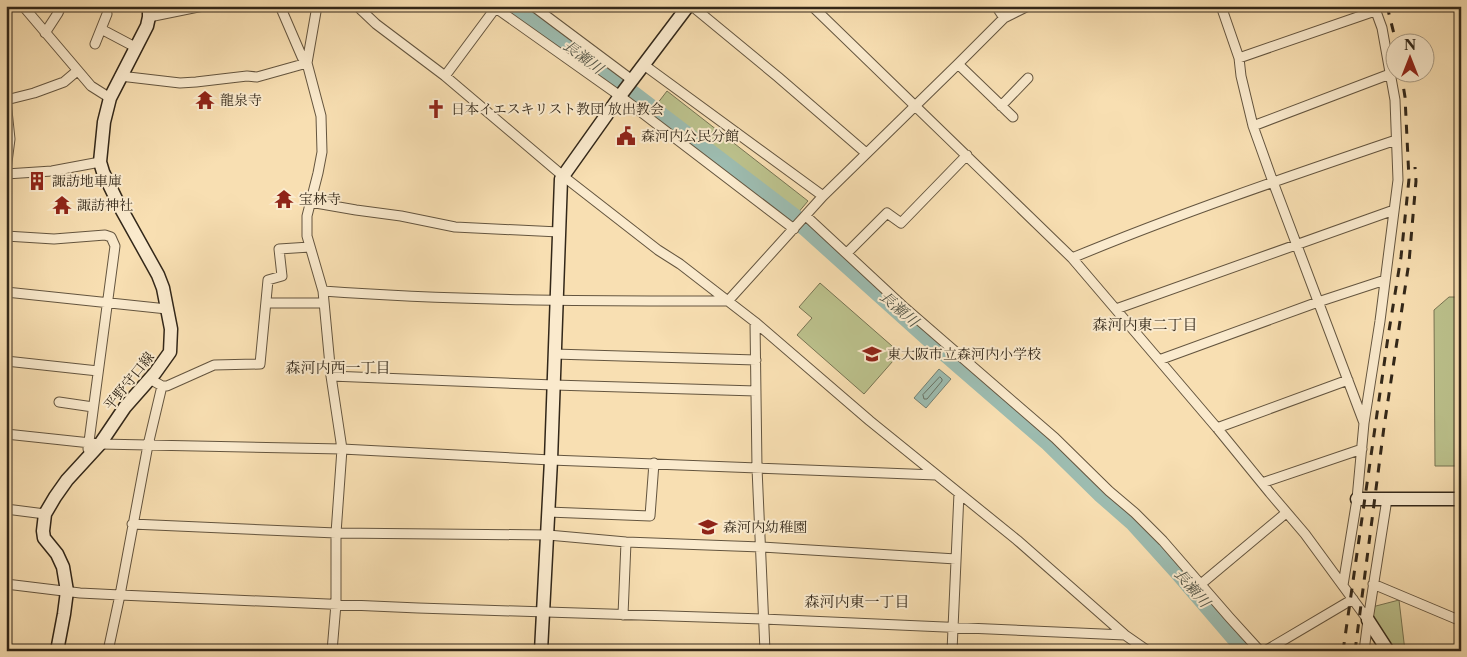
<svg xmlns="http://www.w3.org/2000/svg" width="1467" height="657" viewBox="0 0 1467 657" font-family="'Libre Caslon Text','Noto Serif JP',serif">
<rect width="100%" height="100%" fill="#f8dfb2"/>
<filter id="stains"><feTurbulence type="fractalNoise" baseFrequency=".004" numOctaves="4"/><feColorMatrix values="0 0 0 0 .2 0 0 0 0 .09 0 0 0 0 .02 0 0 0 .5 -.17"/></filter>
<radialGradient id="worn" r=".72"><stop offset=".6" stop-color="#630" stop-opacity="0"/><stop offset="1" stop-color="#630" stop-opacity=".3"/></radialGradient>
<path fill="#bcc28d" stroke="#777453" d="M667 91 808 201 797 214 657 104Z
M820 283 900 353 864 394 797 335 812 318 799 307Z
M1449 297H1461V466H1435L1434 310Z
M1399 600 1405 651H1395L1370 616 1372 607Z"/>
<path fill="#9dbcb0" stroke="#728074" d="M939 369 951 379 926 408 914 398Z"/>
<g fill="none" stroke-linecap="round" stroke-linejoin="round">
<path stroke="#687264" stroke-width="1" d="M940 377 942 379V381L927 399H924L923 395Z"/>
<path stroke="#9dbcb0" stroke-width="19" d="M516 6 806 227 945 352 1048 441 1101 493 1133 521 1180 573 1247 651"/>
<g stroke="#64553f" stroke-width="11">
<path id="street" d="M23 6 91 86 110 98
M280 6 302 57 307 63
M317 6 307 63 321 116 322 152 318 173 307 216V236L323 291 331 376 342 449 336 533V604L332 651
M357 6 376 24 445 76 563 176 658 250 680 264 755 322 870 421 1017 540 1125 635 1148 651
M493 6 620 96 794 229
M533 6 632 80
M692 6 778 77 866 153
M812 6 1072 258 1217 428 1270 493 1305 534 1368 620
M996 6 1004 18
M1221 6 1239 58 1241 76 1253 126 1273 182 1364 423
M149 17 203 6
M101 29 137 48
M45 33 58 13 61 6
M95 44 107 14
M1239 58 1375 11
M958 64 1013 117
M644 65 823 196
M120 76 180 83 196 82 247 76 257 77 307 63
M445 76 497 6
M6 100 34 93 64 82 77 71
M6 101 10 139 6 170
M1001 106 1028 78
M1253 126 1390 74
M6 174 52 171 100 162
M310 202 356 210 401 216 455 227 559 232
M806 216 905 308 1055 438 1109 491 1135 513 1163 541 1230 618 1260 651
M6 236 54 239 105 235 111 237 115 246 88 449
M847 253 887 213 901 223 967 155
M1072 258C1178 214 1287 177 1396 140
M323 291C458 301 593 301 728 301L823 196 958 64 1004 18 1028 6
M6 292 167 309
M267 303H323
M1116 309 1394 210
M755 322 757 468 765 651
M554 354 756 360
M1159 360 1318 302 1385 280
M6 361 98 371
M331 376 554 385 756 391
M150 379 162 386H167L214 365 260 364 268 280 282 276 279 249 310 247
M59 402 93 407
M1217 428 1348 380
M6 434 100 444 342 449 551 460 936 475
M1262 483 1362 449
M6 509 45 514
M548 512 650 516 654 463
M132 524 336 533 548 535 626 542 761 547 956 559
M6 584 80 593 120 595 418 608 763 619 1125 635
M1201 584 1286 513
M1373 584 1461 621
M1343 585 1357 499 1364 423 1380 321 1398 180 1395 100 1382 28 1374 6
M623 615 626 542
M108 651 120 595 148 445 162 386
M952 651 959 493
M1265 651 1353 599
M1364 651 1368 620 1387 499"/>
</g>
<g stroke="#322719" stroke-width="15">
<path id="secondary" d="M1357 499H1461
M1368 620 1388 651
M57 651 64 614 67 591 63 567 57 554 44 538 43 531 45 514 55 497 67 480 100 444 125 407 155 373 170 352 171 329 163 288 158 275 119 205 103 172 100 162 104 122 110 98 147 26 149 17V6
M541 651 551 460 561 179 620 96 688 6"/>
</g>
<use href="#street" stroke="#faeacd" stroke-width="9"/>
<use href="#secondary" stroke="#faeacd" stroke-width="12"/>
<path stroke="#322719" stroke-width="3" stroke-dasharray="9 9" stroke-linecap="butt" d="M1387 6 1396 42
M1343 651 1388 337 1401 257 1409 179 1405 97 1401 72
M1355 651 1384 427 1409 262 1416 181 1415 167"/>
</g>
<defs>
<g id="temple-bare" transform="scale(1.5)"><path d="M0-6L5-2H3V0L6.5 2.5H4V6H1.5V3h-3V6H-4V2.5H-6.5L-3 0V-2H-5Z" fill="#8f2418" stroke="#faeacd" stroke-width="2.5" paint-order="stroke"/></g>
<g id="church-bare" transform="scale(1.5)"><path d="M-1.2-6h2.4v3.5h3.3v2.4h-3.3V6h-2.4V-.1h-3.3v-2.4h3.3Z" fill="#8f2418" stroke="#faeacd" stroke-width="2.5" paint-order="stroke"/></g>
<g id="civic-bare" transform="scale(1.5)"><path d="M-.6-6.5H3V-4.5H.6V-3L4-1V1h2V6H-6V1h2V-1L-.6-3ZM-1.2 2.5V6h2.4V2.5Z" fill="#8f2418" stroke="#faeacd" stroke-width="2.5" paint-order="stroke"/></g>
<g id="building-bare" transform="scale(1.5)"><path d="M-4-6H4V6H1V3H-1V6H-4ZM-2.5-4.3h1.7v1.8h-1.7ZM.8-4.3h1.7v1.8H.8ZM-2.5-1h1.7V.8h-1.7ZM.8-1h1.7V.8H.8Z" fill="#8f2418" stroke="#faeacd" stroke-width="2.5" paint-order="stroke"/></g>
<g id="school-bare" transform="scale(1.5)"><path d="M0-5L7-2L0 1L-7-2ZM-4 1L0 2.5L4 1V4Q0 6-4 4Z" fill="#8f2418" stroke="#faeacd" stroke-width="2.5" paint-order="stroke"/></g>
</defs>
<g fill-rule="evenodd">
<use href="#temple-bare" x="205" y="100"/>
<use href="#church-bare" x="436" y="109"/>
<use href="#civic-bare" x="626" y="136"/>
<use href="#building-bare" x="37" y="181"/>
<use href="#temple-bare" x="284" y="199"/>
<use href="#temple-bare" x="62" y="205"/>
<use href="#school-bare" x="872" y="354"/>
<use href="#school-bare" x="708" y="527"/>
</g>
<g text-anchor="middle" stroke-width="4" stroke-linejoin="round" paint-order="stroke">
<g font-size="14" fill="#322719" stroke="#faeacd" text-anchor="start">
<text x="220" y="105">龍泉寺</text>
<text x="451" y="114">日本イエスキリスト教団 放出教会</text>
<text x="641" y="141">森河内公民分館</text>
<text x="52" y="186">諏訪地車庫</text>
<text x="299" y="204">宝林寺</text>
<text x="77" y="210">諏訪神社</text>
<text x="887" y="359">東大阪市立森河内小学校</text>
<text x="723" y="532">森河内幼稚園</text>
</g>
<g font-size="14" fill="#322719" stroke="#faeacd">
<text transform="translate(129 381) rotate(-51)" y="5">平野守口線</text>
</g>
<g font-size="15" font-style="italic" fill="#525446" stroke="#faeacd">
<text transform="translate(583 57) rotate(37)" y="5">長瀬川</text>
<text transform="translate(899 309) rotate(41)" y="5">長瀬川</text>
<text transform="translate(1192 588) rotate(49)" y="5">長瀬川</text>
</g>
<g font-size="15" fill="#322719" stroke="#faeacd">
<text x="1145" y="330">森河内東二丁目</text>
<text x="338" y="373">森河内西一丁目</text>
<text x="857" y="607">森河内東一丁目</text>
</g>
</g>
<rect width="1467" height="657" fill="none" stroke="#f8dfb2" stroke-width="25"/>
<rect x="8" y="8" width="1452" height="642" fill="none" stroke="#322719" stroke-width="2.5"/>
<rect x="12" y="12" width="1442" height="632" fill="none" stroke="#322719"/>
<g transform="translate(1410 58)"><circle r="24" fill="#faeacd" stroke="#aa9c85"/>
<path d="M0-4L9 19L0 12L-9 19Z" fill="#8f2418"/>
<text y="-8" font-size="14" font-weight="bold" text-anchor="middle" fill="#322719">N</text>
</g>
<rect width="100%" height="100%" filter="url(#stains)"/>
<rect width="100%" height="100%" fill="url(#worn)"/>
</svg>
